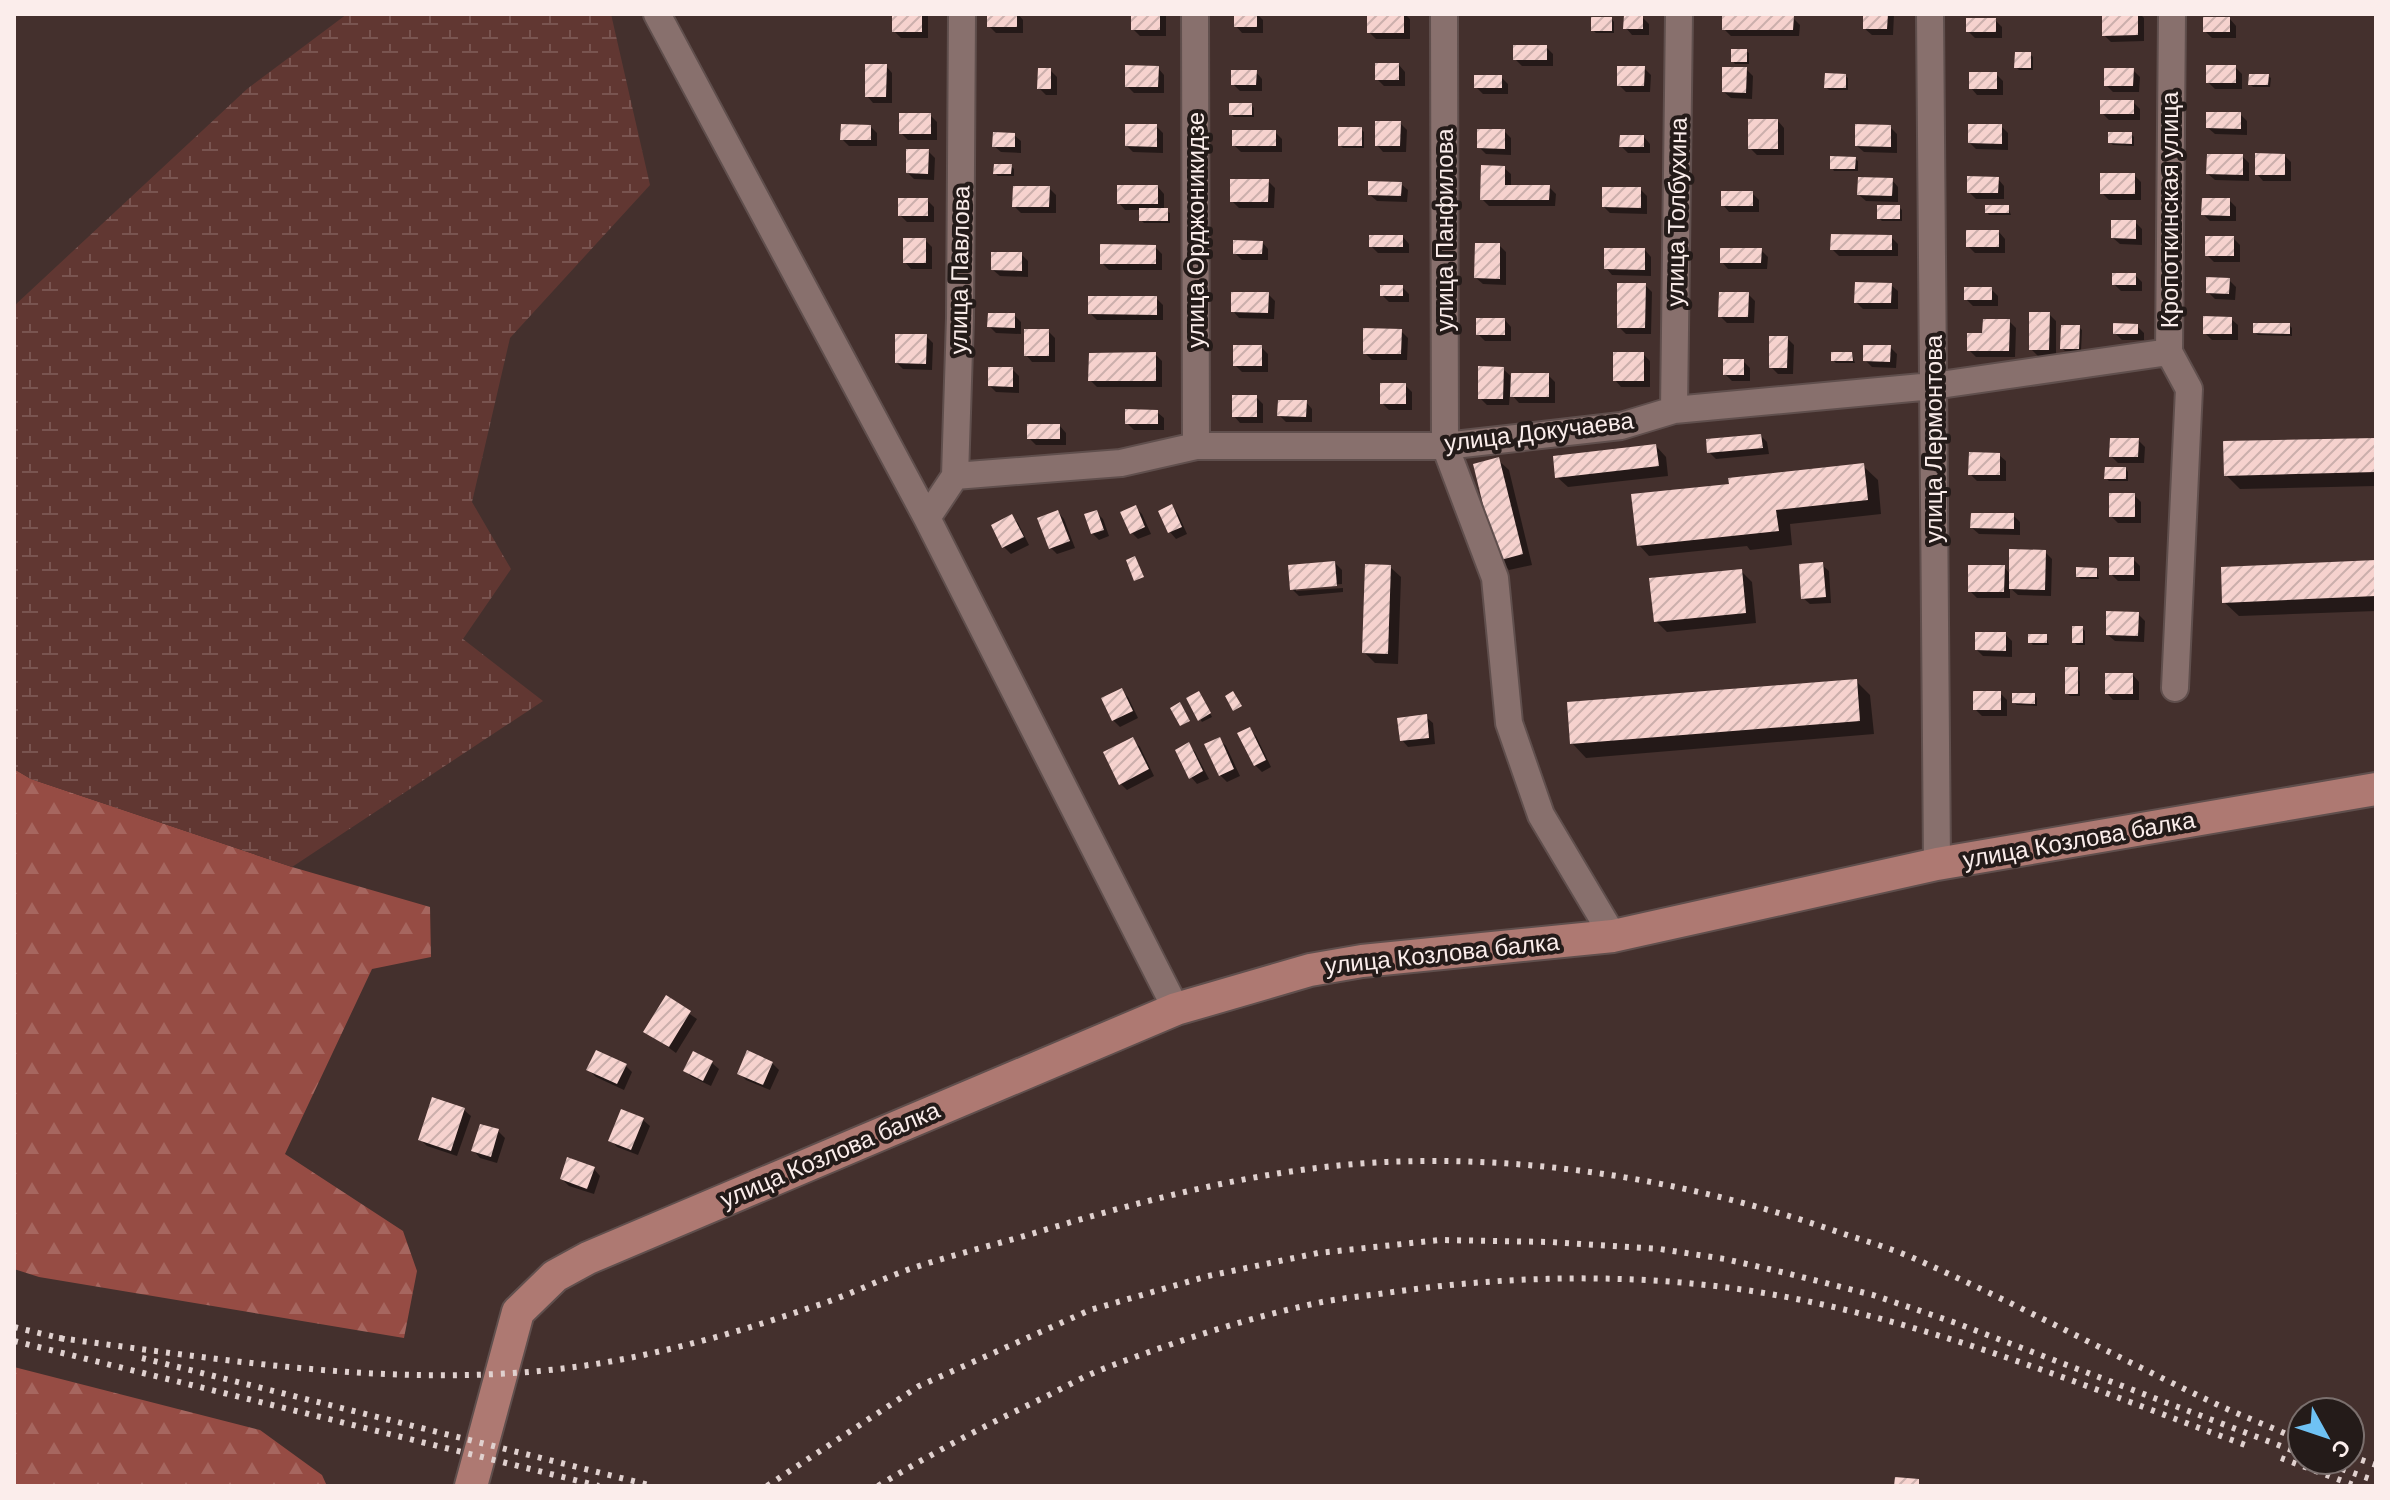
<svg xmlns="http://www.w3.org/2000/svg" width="2390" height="1500" viewBox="0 0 2390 1500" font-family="Helvetica,sans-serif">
<defs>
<pattern id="forest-firs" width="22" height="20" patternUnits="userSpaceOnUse" patternTransform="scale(2)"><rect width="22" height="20" fill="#964c44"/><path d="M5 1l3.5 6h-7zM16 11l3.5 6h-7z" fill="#a6665f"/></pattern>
<pattern id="wetland-marsh" width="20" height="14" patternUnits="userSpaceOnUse" patternTransform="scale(2)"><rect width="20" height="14" fill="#613732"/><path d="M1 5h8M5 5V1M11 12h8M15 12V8" fill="none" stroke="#795450"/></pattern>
<pattern id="building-hatch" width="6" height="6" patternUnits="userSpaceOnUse" patternTransform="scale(2)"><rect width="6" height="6" fill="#f6d2ce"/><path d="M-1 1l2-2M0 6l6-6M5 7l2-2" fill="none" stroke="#cbafac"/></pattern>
</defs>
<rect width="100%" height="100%" fill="#44302d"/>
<path fill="url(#forest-firs)" d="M14 769 31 779 292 867 430 907 431 957 372 969 285 1154 403 1231 417 1271 404 1338 39 1277 14 1269Z
M14 1367 260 1430 322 1475 327 1486H14Z"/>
<path fill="url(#wetland-marsh)" d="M347 14H611L650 185 510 338 472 502 511 569 463 639 543 701 292 867 31 779 14 769V306L247 89Z"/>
<path fill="#0007" d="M894 14H928V38H901L894 31Z
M989 14H1018L1023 20V33H996L989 26Z
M1133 14H1166V36H1140L1133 29Z
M1236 14H1257L1263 20V33H1242L1236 26Z
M1369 14H1405L1410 19V39H1376L1369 32Z
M1865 14H1894L1893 35H1872L1865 29Z
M2104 14H2140L2144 18V41L2111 42 2104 35Z
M1642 17 1649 24V35H1632L1626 28Z
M1793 18 1800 25 1799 36H1731L1724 29Z
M1612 19 1614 22V33H1596L1593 30Z
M2230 19 2236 26V38H2212L2205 31Z
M1995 20 2002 27V38H1975L1968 31Z
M1546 47 1553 54V66H1522L1515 59Z
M1746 51 1749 53V64H1735L1733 61Z
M2030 54 2033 57V70H2019L2016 67Z
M1399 65 1405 72V86H1384L1377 79Z
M886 66 892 73V103H873L867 96Z
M2235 67 2242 74V89H2215L2208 82Z
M1158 68 1164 75V93H1134L1127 86Z
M1644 68 1651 75 1650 92H1626L1619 85Z
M1746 69 1753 76 1752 99 1731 98 1724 92Z
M1050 70 1057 77V95H1046L1039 88Z
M2133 70 2140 77 2139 92H2113L2106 85Z
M1256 72 1262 79V91H1240L1233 84Z
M1996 74 2003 81V95H1977L1971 88Z
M1845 76 1848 78V90H1829L1826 87Z
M2268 76 2271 78 2270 87H2253L2250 84Z
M1501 77 1508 84V94H1483L1476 87Z
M2133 102 2140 109V120H2109L2102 113Z
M1251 105 1254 108V117H1234L1231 114Z
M2240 114 2247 121V135L2215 134 2208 128Z
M931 116 937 122V140H908L901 133Z
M1778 121 1784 128V155H1757L1750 148Z
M1400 123 1407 130 1406 152H1383L1377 145Z
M1156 126 1163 133V153L1133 152 1127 146Z
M2001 126 2008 133V150L1976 149 1970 143Z
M871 127 877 133V146H849L842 139Z
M1890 127 1897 134V153L1864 152 1857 146Z
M1361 129 1364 132V148H1343L1340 145Z
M1504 131 1511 138V155L1486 154 1479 147Z
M1275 132 1282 139V152H1241L1234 145Z
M2131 134 2134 137V146L2113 145 2110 143Z
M1014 135 1021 141V153L1001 152 994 146Z
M1644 137 1650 144V153H1628L1621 146Z
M928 151 935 158 934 180 914 179 908 173Z
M2242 156 2249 163V181L2215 180 2208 174Z
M2285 156 2291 162V181H2263L2257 174Z
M1855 159 1858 161V171H1834L1832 168Z
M1011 166 1014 169V176H998L995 173Z
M1504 168 1511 174V187H1549L1556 194 1555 206H1489L1482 199Z
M2134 175 2141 182V200H2109L2102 193Z
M1998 179 2004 186V199H1976L1969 192Z
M1892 180 1898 187V202L1866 201 1859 195Z
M1268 181 1275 188 1274 208H1239L1232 201Z
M1401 184 1408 190 1407 202 1377 201 1370 195Z
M1158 187 1164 194V210L1170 213V223H1144L1141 220V210H1125L1119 203Z
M1049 188 1056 195V213H1021L1014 206Z
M1640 189 1647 196V214L1610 213 1604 207Z
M1752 193 1759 200V212H1729L1723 205Z
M927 200 934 207V222H907L900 215Z
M2229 200 2236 207V221H2210L2203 214Z
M1899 207 1902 210V221H1882L1879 218Z
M2008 207 2011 215H1989L1987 212Z
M2135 222 2142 229V245L2120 244 2113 238Z
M1999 232 2005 239V253H1975L1968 246Z
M1403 237 1409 244V253H1378L1371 246Z
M1891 237 1898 244V256H1839L1832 249Z
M2233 238 2240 245V262H2214L2207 255Z
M925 240 932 247V269H911L905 262Z
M1262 242 1268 249V260H1242L1235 253Z
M1499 245 1506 252V285L1483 284 1476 278Z
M1155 247 1162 254V270H1109L1102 263Z
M1645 250 1651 257V276L1612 275 1606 268Z
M1761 250 1768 257 1767 269H1728L1722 262Z
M1021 254 1028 261V277L1000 276 993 270Z
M2135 275 2142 282V291H2121L2114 284Z
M2229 280 2236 287 2235 300 2215 299 2208 292Z
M1645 285 1652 292 1651 334H1626L1619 327Z
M1891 285 1898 291V309H1863L1856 302Z
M1402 287 1409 294V302H1389L1382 295Z
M1991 289 1998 296V306H1973L1966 299Z
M1268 294 1275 301 1274 319 1239 318 1233 311Z
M1748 294 1755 301 1754 323H1727L1720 316Z
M1156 298 1163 305V320H1097L1090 313Z
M2049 314 2056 321V356H2038L2031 349Z
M1014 315 1021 322V334L996 333 989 326Z
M2231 319 2238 325V340H2212L2205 333Z
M1505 320 1511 327V341H1485L1478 334Z
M2009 321 2016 328 2015 357H1976L1969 350 1984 335Z
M2137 326 2144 333V340H2122L2115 333Z
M2290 326 2292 328V336L2258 335 2255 333Z
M2079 327 2082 330 2081 351H2065L2062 348Z
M1048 331 1055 338V362H1032L1026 355Z
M1401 331 1408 338 1407 360H1372L1365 353Z
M926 336 933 343 932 370 903 369 897 363Z
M1787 338 1794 345 1793 374H1778L1771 367Z
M1261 347 1268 354V372H1242L1235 365Z
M1890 347 1897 354 1896 368 1872 367 1865 360Z
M1155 354 1162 361V387H1097L1090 380Z
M1643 354 1650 361V387H1621L1615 380Z
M1852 354 1855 363H1836L1833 360Z
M1743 361 1750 368V381H1732L1725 374Z
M1012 369 1019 376V393L996 392 990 386Z
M1503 369 1513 378 1548 375 1555 382V403H1519L1510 393 1509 405H1487L1480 398Z
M1405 385 1412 392V410H1389L1382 403Z
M1256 397 1263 404V423H1240L1234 416Z
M1306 402 1312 409V422H1286L1279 415Z
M1157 412 1164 418V430H1134L1127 423Z
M1060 426 1066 433V445H1036L1029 438Z
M1761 436 1767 442 1769 454 1716 459 1709 452Z
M2138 440 2145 447 2144 463H2118L2111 456Z
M2376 440V486L2240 489 2226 475Z
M1656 446 1666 457 1668 476 1568 487 1557 477Z
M1999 455 2006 461V481H1977L1970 474Z
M1498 460 1509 470 1532 565 1509 570 1499 560Z
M1863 466 1878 480 1881 514 1790 524 1792 545 1750 550 1747 546 1649 556 1639 545 1731 485Z
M2126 469 2128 472V481H2109L2106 478Z
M2134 495 2141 502V523H2118L2111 516Z
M1135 507 1142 514 1151 534 1138 539 1132 533Z
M1172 507 1178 514 1187 534 1176 539 1170 532Z
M1058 512 1064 519 1075 548 1057 554 1051 548Z
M1096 512 1103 519 1109 536 1099 540 1092 533Z
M2013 515 2020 522V535L1979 534 1972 528Z
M1012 517 1018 523 1029 545 1011 554 1004 547 993 526Z
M2045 552 2052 559 2051 596 2018 595 2010 588V598H1977L1970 591 2004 567 2011 575Z
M2133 559 2140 566V581H2118L2111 574Z
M2376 562V611L2239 616 2224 602Z
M1335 563 1342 570V584L1296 587V591L1343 588V592L1299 596 1292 589Z
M1822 565 1829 571 1831 603 1810 604 1803 598Z
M1390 567 1401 577 1398 664 1375 663 1364 652Z
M2096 570 2099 579H2081L2078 576Z
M1741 571 1752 582 1756 623 1667 632 1656 621Z
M2138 614 2145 621 2144 642 2115 641 2108 635Z
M2082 628 2085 631V645H2077L2074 642Z
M2005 634 2012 641V657L1983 656 1977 650Z
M2046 636 2049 645H2033L2030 642Z
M2077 669 2080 672V696H2070L2067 693Z
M2133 675 2139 682V700H2113L2107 693Z
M1856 681 1870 695 1874 734 1586 758 1572 743Z
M1121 690 1128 697 1138 718 1120 727 1113 720Z
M2000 693 2007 700V716H1982L1975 709Z
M2034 695 2037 698V706L2017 705 2014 703Z
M1201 696 1212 717 1202 722 1200 719Z
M1426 717 1433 723 1435 744 1408 747 1402 740Z
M1249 729 1256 736 1271 767 1262 772 1255 765Z
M1219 739 1226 746 1240 776 1227 782 1220 775Z
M1133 740 1140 747 1154 776 1127 790 1120 783Z
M1188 745 1195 752 1209 779 1197 784 1191 777Z
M666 998 697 1019 676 1053 646 1031Z
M712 1063 719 1069 711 1086 692 1077 685 1071Z
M772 1063 779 1070 770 1090 746 1080 739 1073Z
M625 1065 632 1072 624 1090 596 1077 589 1070Z
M464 1110 471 1116 457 1156 427 1146 420 1139Z
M643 1120 650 1126 638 1155 617 1147 611 1140Z
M498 1131 505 1138 497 1163 480 1158 474 1151Z
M594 1169 600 1176 594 1194 569 1186 562 1179Z"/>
<path fill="url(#building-hatch)" d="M892 14H922V32H892Z
M987 14H1017V27H987Z
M1131 14H1160V30H1131Z
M1234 14H1257V27H1234Z
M1367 14H1404V33H1367Z
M1863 14H1888L1887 29H1863Z
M2102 14H2138V35L2102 36Z
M1624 15H1643V29H1623Z
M1722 15 1794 16 1793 30H1722Z
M1591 17H1612V31H1591Z
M2203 17H2230V32H2203Z
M1966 18H1996V32H1966Z
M1513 45H1547V60H1513Z
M1731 49H1747V62H1731Z
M2015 52H2031V68H2014Z
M1375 63H1399V80H1375Z
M865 64H887L886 97H865Z
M1125 65 1159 66 1158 87H1125Z
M2206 65H2236V83H2206Z
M1617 66H1645L1644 86H1617Z
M1722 67H1747L1746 93 1722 92Z
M1038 68H1051V89H1037Z
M2104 68H2134L2133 86H2104Z
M1231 70H1257L1256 85H1231Z
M1969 72H1997V89H1969Z
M1825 73 1846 74V88H1824Z
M2249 74H2269L2268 85H2248Z
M1474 75H1502V88H1474Z
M2100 100H2134V114H2100Z
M1229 103H1252V115H1229Z
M2206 112H2241V129L2206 128Z
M899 113H931V134H899Z
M1748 119H1778V149H1748Z
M1375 121H1401L1400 146H1375Z
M841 124 871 125V140H840Z
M1125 124H1157V147L1125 146Z
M1855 124 1891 125V147L1855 146Z
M1968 124H2002V144L1968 143Z
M1338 127H1362V146H1338Z
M1477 129H1505V149L1477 148Z
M1232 130H1276V146H1232Z
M993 132 1015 133V147H992Z
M2108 132H2132V144L2108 143Z
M1620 135H1644V147H1619Z
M906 149H929L928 174 906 173Z
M2255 153 2285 154V175H2255Z
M2207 154H2243V175L2206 174Z
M1830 156 1856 157 1855 169H1830Z
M994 164H1012L1011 174H993Z
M1481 165 1505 166V185H1550L1549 200H1480Z
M2100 173H2135V194H2100Z
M1967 176 1999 177 1998 193H1967Z
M1858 177 1893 178 1892 196 1857 195Z
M1230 179H1269L1268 202H1230Z
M1368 181 1402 182 1401 196 1368 195Z
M1117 185H1158V204H1117Z
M1013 186H1050L1049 207H1012Z
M1602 187H1641V208L1602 207Z
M1721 191H1753V206H1721Z
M898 198H928V216H898Z
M2202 198H2230V216L2201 215Z
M1877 205H1900V219H1877Z
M1985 205H2009V213H1985Z
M1139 208H1168V221H1139Z
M2111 220H2136V239L2111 238Z
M1966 230H1999V247H1966Z
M1831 234 1892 235V250H1830Z
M1369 235H1403V247H1369Z
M2205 236H2234V256H2205Z
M903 238H926V263H903Z
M1233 240 1263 241 1262 254H1233Z
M1475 243H1500V279L1474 278Z
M1100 244 1156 245V264H1100Z
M1604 248H1645V270L1604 269Z
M1720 248H1762L1761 263H1720Z
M991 252H1022V271L991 270Z
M2112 273H2136V285H2112Z
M2206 277 2230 278 2229 294 2206 293Z
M1855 282 1892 283 1891 303H1854Z
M1617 283H1646L1645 328H1617Z
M1380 285H1403V296H1380Z
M1964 287H1992V300H1964Z
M1231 292H1269L1268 313 1231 312Z
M1719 292H1749L1748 317H1718Z
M1088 296H1157V315L1088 314Z
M2029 312H2050L2049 350H2029Z
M988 313H1015V328L987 327Z
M2203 316 2232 317V334H2203Z
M1476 318H1505V335H1476Z
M1983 319H2010L2009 351H1967V333H1982Z
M2113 323 2138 324V334H2113Z
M2253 323H2290V334L2253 333Z
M2061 325H2080L2079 349H2060Z
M1363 328 1402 329 1401 354H1363Z
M1024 329H1049V356H1024Z
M895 334H927L926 364 895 363Z
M1769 336H1788L1787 368H1769Z
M1233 345H1262V366H1233Z
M1863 345H1891L1890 362 1863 361Z
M1156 352V381H1088L1089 353Z
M1613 352H1644V381H1613Z
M1831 352H1852L1853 361H1831Z
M1723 359H1744V375H1723Z
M1478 366 1504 367 1503 399H1478Z
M988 367H1013V387L988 386Z
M1511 373H1549V397H1510Z
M1380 383H1406V404H1380Z
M1232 395H1257V417H1232Z
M1278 400H1307L1306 417 1277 416Z
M1125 409 1158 410V424H1125Z
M1027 424H1060V439H1027Z
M1761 434 1763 448 1707 453 1706 439Z
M2110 438H2139L2138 457H2109Z
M2376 438V472L2224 476 2223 441Z
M1656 444 1659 466 1555 478 1553 456Z
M1969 452 2000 453V475H1968Z
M1499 457 1523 554 1497 561 1473 464Z
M1864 463 1868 500 1776 510 1779 531 1637 546 1631 494 1729 484 1728 478Z
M2105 467H2126V479H2104Z
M2109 493H2135V517H2109Z
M1172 504 1182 527 1168 533 1158 511Z
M1136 505 1145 527 1130 534 1120 512Z
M1058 510 1070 541 1049 549 1037 518Z
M1097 510 1104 530 1091 534 1084 514Z
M1971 513H2014V529L1970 528Z
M1012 514 1024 537 1002 548 991 525Z
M2009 549 2046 550 2045 590 2009 589Z
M1135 556 1144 577 1134 581 1126 560Z
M2109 557H2134V575H2109Z
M2376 560V596L2222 603 2221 567Z
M1335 561 1337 586 1290 590 1288 565Z
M1823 562 1826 597 1801 599 1799 564Z
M1365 564 1391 565 1388 654 1362 653Z
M1968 565H2005L2004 592H1968Z
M2076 567 2097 568V577H2076Z
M1742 569 1746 613 1654 622 1649 578Z
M2106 611 2139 612 2138 636 2106 635Z
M2072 626H2083V643H2072Z
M1975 632H2006V651L1975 650Z
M2028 634H2047V643H2028Z
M2065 667H2078V694H2065Z
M2105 673H2133V694H2105Z
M1857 679 1860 721 1570 744 1567 702Z
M1122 688 1133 711 1112 721 1101 698Z
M1199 691 1211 713 1198 721 1186 698Z
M1233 691 1242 706 1233 711 1225 696Z
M1973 691H2001V710H1973Z
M2012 693H2035V704L2012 703Z
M1180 702 1190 721 1180 726 1170 708Z
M1427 714 1429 738 1400 741 1397 718Z
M1250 727 1266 760 1254 766 1237 733Z
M1133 737 1149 769 1119 785 1103 752Z
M1220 737 1234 769 1219 776 1204 744Z
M1189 742 1203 771 1189 779 1175 750Z
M666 995 691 1011 669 1047 643 1032Z
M596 1050 627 1064 617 1084 586 1070Z
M747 1050 773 1062 763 1085 737 1074Z
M693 1051 713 1061 703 1081 683 1071Z
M432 1097 465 1108 451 1151 418 1140Z
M621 1109 644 1118 631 1150 608 1141Z
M480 1124 499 1129 491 1157 471 1151Z
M567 1157 595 1167 587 1189 560 1179Z
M1895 1477 1919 1479V1486H1894Z"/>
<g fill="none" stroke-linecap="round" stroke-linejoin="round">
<g stroke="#604f4d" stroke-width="30">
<path id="minor" d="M657 14 927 518 1176 1009
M1195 14 1196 446
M1444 14 1445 446 1495 578 1509 723 1541 815 1613 936
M1930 14 1937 864
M2172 14 2169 352 2189 389 2175 688
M1674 410 1679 14
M955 476 1121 463 1196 446H1445L1621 426 1674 410 1933 386 2169 352
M927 518 955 476 960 318 962 14"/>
</g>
<g stroke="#604f4d" stroke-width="36">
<path id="major" d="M471 1486 518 1312 555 1276 588 1258 1176 1009 1310 970 1362 961 1613 936 1937 864 2376 789"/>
</g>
<use href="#minor" stroke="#88706d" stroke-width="26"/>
<use href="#major" stroke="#ae7972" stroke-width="32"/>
<path stroke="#e0d1cf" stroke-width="6" stroke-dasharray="4 8" stroke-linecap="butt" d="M14 1327 68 1340
M59 1338C248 1363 440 1396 629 1358 689 1346 751 1328 809 1308 843 1298 874 1282 907 1270 948 1256 990 1246 1031 1234 1147 1199 1264 1168 1385 1162 1541 1155 1698 1183 1844 1234 1866 1241 1889 1248 1911 1257 2014 1302 2114 1356 2216 1404 2244 1417 2274 1428 2302 1441
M14 1341 599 1486
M142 1358 653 1486
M2350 1456 2376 1465
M2281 1458 2356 1486
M2342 1469 2376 1481
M767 1486 919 1386 1090 1310 1208 1276 1318 1253 1440 1240 1551 1242 1660 1249 1725 1259 1786 1273 1873 1295 1956 1323 2302 1454
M878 1486C932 1453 986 1425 1043 1398 1065 1387 1086 1375 1108 1367 1177 1341 1250 1317 1322 1302 1343 1298 1365 1296 1386 1293 1515 1274 1653 1272 1781 1296 1942 1326 2095 1390 2248 1446"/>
</g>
<g text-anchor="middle" stroke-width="8" stroke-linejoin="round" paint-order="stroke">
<g font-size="24" fill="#fbedeb" stroke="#241b19">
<text transform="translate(2170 210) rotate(-90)" y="8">Кропоткинская улица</text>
<text transform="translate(1677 212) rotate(-89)" y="8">улица Толбухина</text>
<text transform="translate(1196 230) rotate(-90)" y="8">улица Орджоникидзе</text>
<text transform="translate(1445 230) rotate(-90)" y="8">улица Панфилова</text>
<text transform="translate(960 270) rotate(-89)" y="8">улица Павлова</text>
<text transform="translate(1539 432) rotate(-7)" y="8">улица Докучаева</text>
<text transform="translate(1934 439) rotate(-90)" y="8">улица Лермонтова</text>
<text transform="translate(2079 840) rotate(-10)" y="8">улица Козлова балка</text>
<text transform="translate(1442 954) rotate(-6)" y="8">улица Козлова балка</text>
<text transform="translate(830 1155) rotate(-23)" y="8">улица Козлова балка</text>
</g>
</g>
<rect width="2390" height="1500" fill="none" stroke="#fbedeb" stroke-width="32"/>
<g transform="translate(2326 1436) rotate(130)"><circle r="38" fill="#241b19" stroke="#7a6f6d" stroke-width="2"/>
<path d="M0-6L14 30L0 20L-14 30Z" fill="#6fc2f4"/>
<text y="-12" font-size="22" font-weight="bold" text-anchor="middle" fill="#fbedeb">С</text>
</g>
</svg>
